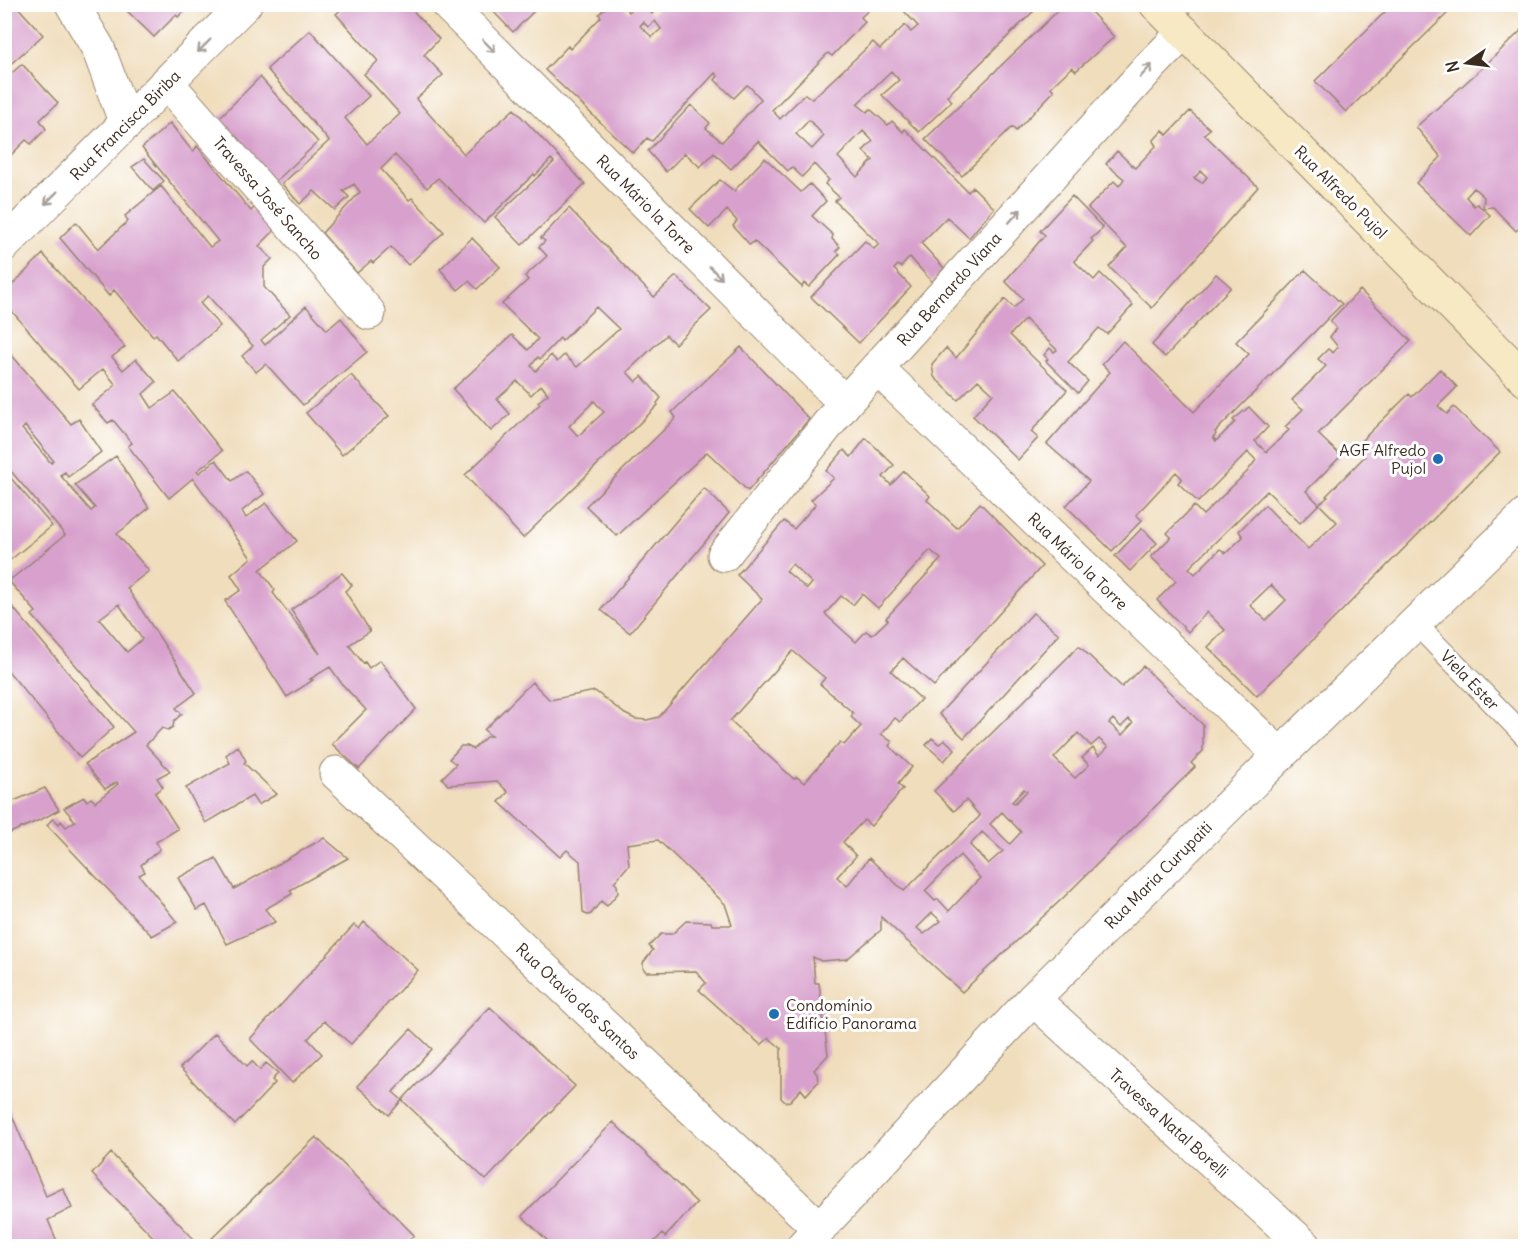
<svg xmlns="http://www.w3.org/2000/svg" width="1530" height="1251" viewBox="0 0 1530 1251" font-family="Delius,sans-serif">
<rect width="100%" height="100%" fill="#fff"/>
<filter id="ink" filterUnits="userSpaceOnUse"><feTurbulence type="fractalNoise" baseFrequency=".0167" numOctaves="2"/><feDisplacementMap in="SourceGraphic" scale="12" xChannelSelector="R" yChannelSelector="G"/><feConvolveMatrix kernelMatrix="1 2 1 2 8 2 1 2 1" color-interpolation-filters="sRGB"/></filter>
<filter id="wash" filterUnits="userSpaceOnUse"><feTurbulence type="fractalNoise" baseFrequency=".008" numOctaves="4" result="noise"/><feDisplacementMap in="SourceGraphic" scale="24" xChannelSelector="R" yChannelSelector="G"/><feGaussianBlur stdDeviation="1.35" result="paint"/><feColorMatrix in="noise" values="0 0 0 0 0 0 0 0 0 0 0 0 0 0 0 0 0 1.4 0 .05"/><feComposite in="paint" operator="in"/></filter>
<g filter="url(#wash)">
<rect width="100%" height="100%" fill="#f0ddbc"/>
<g id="blocks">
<path fill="#d8a1cd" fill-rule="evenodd" d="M4 4H15L43 35 4 70Z
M124 4H190L178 17 176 15 154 37 122 6Z
M347 4H407L439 39 424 55 443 75 416 99 464 154 514 109 585 184 522 245 495 217 554 162 551 159 535 176 534 174 484 223 438 178 427 188 395 155 381 169 409 200 412 198 444 232 408 265 391 247 373 263 371 261 357 273 322 233 360 192 354 184 343 191 349 197 335 210 314 191 300 204 282 184 329 141 267 69 310 30 369 96 345 118 367 144 400 114 364 74 378 61 336 14Z
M609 4H625L623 6 629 12 636 5H642L652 14 661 4H884L878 10 874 5 861 17 865 22 832 56 828 53 772 110 780 119 805 94 812 99 873 42 880 49 905 25 911 32 918 26 902 9 906 4H1041L947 96 952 101 919 132 882 95 899 80 891 71 857 104 867 112 870 109 888 125 892 121 903 132 905 129 968 192 973 187 994 208 969 238 947 217 921 243 944 268 932 282 910 257 901 267 898 265 894 269 911 287 859 343 811 297 865 241 874 249 879 244 835 201 839 197 825 184 829 180 814 164 802 177 792 167 788 171 758 141 731 169 714 153 700 167 685 153 666 172 648 151 691 105 710 123 706 128 722 142 761 99 749 86 747 85 734 98 715 80 718 76 715 73 652 141 647 138 633 153 545 70 568 46 570 49 601 17 599 14ZM655 21 661 29 652 37 640 26 643 22 648 27ZM809 120 824 136 812 149 796 134ZM863 131 873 141 863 151 873 160 857 177 838 157Z
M1065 4H1083L1093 14 1114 37 1076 71 1072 67 1051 87 1054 91 1016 131 1012 127 962 176 925 139Z
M1393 4H1459L1455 8 1454 7 1346 112 1315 81Z
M487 5H531L536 9 513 32Z
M1526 26V221L1516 231 1493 207 1483 208 1484 197 1474 188 1466 197 1474 206 1477 204 1490 215 1471 236 1416 183 1441 157 1416 127 1480 70Z
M22 64 58 103 40 120 46 129 31 144 26 140 4 162V80Z
M260 77 318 142 273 184 217 120Z
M1190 111 1210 129 1204 134 1258 187 1152 308 1109 267 1127 248 1088 208 1114 181 1119 186 1124 179 1106 164 1117 151 1135 168 1156 146 1153 141 1163 130 1167 135ZM1201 171 1207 177 1202 183 1194 178Z
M170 123 193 152 197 146 251 211 257 205 277 228 259 246 272 259 264 267V287L290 315 261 340 265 345 306 306 327 330 341 318 367 352 303 405 266 364 256 372 242 356 253 346 208 296 200 303 220 326 178 361 156 334 153 336 114 290 109 296 60 238 76 222 98 249 128 221 125 216 161 186 210 247 218 241 142 148Z
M765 158 801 192 810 184 826 201 812 216 833 235 832 239 840 247 836 251 840 254 809 287 804 283 802 287 754 241 750 245 733 226 737 221 727 210 709 228 690 209 720 180 734 191Z
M144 159 164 181 153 191 132 167Z
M1072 196 1103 228 1091 239 1093 241 1074 261 1094 280 1100 273 1133 305 1107 334 1099 328 1068 362 1088 381 1078 393 1046 361 1048 359 1044 355 1050 348 1054 352 1057 350 1025 319 1010 335 1067 390 1031 432 1038 438 1018 460 973 416 993 394 978 380 958 400 934 377 932 364 946 348 956 358 1005 299 1014 308 1023 299 1005 281 1045 235 1040 231Z
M569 208 654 297 676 276 711 310 675 344 666 335 627 372 636 382 642 376 661 398 657 403 658 405 523 538 465 475 540 404 538 402 548 394 541 385 531 395 517 381 497 399 510 414 491 431 453 389 512 335 528 350 538 339 502 304 528 280 525 276 547 256 539 247 545 241 541 238ZM596 307 619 329 577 367 564 355 557 362 551 355 536 371 531 366 538 357 540 359 560 338 562 341ZM594 401 604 412 578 436 569 426Z
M472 238 500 267 477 289 469 281 458 290 440 269Z
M43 254 125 347 112 357 123 370 136 359 156 382 143 394 152 408 175 392 222 451 197 471 199 473 216 460 232 481 246 471 264 494 242 511 246 518 266 503 297 541 260 570 275 590 273 593 320 654 291 610 342 573 352 585 345 591 370 631 349 645 363 663 365 662 369 668 380 660 416 709 359 769 332 744 366 710 342 684 330 667 310 679 313 680 287 697 225 601 241 590 231 575 251 558 193 478 169 498 128 446 132 443 113 420 108 423 92 405 116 385 103 369 79 389 4 302V293Z
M1305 270 1342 304 1215 432 1216 434 1213 437 1216 441 1235 422 1233 420 1249 407 1268 427 1255 441 1266 452 1289 430 1285 427 1303 409 1292 400 1326 366 1318 359 1328 349 1333 353 1338 347 1330 337 1336 328 1330 321 1360 290 1411 341 1318 434 1341 456 1306 491 1319 504 1300 523 1267 491 1189 568 1195 574 1220 549 1226 553 1243 537 1239 531 1265 505 1308 549 1337 522 1319 504 1328 497 1326 496 1365 456 1355 447 1409 394 1412 397 1440 369 1457 387 1438 406 1447 414 1454 407 1500 452 1257 696 1208 647 1225 630 1207 612 1188 632 1157 600 1176 581 1151 557 1171 537 1167 533 1194 506 1203 515 1247 472 1256 460 1248 452 1198 502 1178 483 1182 478 1176 472 1136 515 1142 520 1112 551 1066 506 1089 481 1047 444 1110 372 1102 364 1123 341 1194 412 1249 354 1236 342ZM1271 585 1286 600 1266 620 1250 605Z
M1216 274 1231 287 1165 357 1152 345Z
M4 346 71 424 79 419 101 452 68 477 65 472 60 475 91 511 95 508 75 485 116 456 149 508 117 534 149 571 127 588 196 693 176 708 182 714 174 721 173 727 168 730 162 728 146 745 170 771 157 778 163 787 155 793 178 829 156 842 160 849 141 865 145 872 139 875 177 922 152 936 47 825 53 818 59 824 61 821 66 827 75 821 64 808 84 797 87 801 91 798 95 802 118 784 117 782 105 789 85 764 134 732 32 615 36 612 9 581 65 535 4 463ZM25 426 53 460 51 463 22 429ZM119 604 142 639 127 652 99 619Z
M741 347 809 419 748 491 707 452 617 536 586 506 676 418 672 412Z
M351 375 389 416 342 455 306 413Z
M866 438 894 465 883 477 891 485 904 471 930 496 927 500 957 528 980 503 1042 566 934 686 903 658 891 671 921 699 900 722 895 718 881 734 892 742 889 746 912 767 898 784 903 789 897 794 898 795 871 826 864 820 843 842 856 856 837 877 847 886 869 858 904 891 980 816 966 800 954 811 934 791 1079 646 1122 687 1143 666 1203 725V751L1191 763 1195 767 1064 897 962 992 881 917V930L847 959 821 961 813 957 815 983H819L828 1055 814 1070 817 1074 818 1082 806 1095 801 1089 790 1101 785 1102 781 1098V1048L769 1038 761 1045 699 990 706 983 696 971 646 972 643 968V963L653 950 649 946 661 934H672L686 921 711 922 712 925H732L725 904 658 840 627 844 629 865 614 882 617 885 618 893 607 906 601 901 591 914 588 915 585 914 583 912 580 861 567 850 560 857 499 802 508 792 497 781 448 785 442 778 456 764 449 759 461 746H467L473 749 487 736H491L484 730 532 682 550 700 595 691 625 714 635 719 647 720 659 717 762 599 737 575 784 521 794 529 816 504 811 500 834 478 826 471 844 450 851 457ZM930 550 941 559 886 618 888 620 872 635 866 631 856 642 825 614 841 596 853 605 862 594 878 608ZM792 564 812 583 807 589 786 571ZM793 651 825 678 820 684 853 713 851 717 861 726 844 745 840 742 804 783 797 777 794 779 730 721ZM1113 719 1121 727 1129 719 1133 723 1122 735 1109 723ZM1078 733 1091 746 1099 739 1108 747 1099 756 1093 748 1082 758 1089 765 1075 778 1054 758ZM1024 789 1027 791 1015 803 1012 802ZM1002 812 1021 832 1010 844 990 824ZM982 832 1003 851 988 864 970 845ZM960 855 980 878 949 911 938 899 935 901 925 891ZM932 913 941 921 924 934 917 928Z
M4 470 52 526 4 565Z
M704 488 729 513 630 633 601 610Z
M1142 528 1157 543 1130 571 1115 556Z
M10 604 114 727 80 758 4 666V608Z
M1033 613 1059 634 964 738 939 714Z
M932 738 939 744 945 740 955 749 944 761 926 745Z
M238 746 246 761 244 763 277 794 258 805 252 796 206 823 186 788 230 763 226 755Z
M45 788 59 810 42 819 5 835 4 805Z
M324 838 348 858 290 890 292 894 265 909 275 922 227 944 206 905 197 910 178 878 216 858 234 889Z
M364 922 418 970 351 1044 324 1021 308 1039 322 1054 292 1083 250 1039 354 925 359 929Z
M490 1007 575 1086 486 1180 402 1100Z
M411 1029 432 1049 393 1092 402 1100 389 1115 357 1086Z
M215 1033 247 1066 252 1061 260 1070 266 1063 278 1073 272 1080 275 1083 235 1125 180 1068Z
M5 1099 46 1196 63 1188 72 1208 48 1220 59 1246H5Z
M613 1122 697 1203 665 1237 662 1234 650 1246H553L522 1216Z
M316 1137 414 1235 403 1246H204Z
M111 1153 191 1236 202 1246H162L92 1174Z"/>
</g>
</g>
<g filter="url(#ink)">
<use href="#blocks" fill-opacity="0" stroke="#96846d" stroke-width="1.5"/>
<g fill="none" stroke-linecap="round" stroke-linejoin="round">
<g stroke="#96846d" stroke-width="23">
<path id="lane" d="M1415 623 1526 737"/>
</g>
<g stroke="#96846d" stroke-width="35">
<path id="street" d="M72 4 98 48 126 124
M447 4 845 403
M167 83 369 313
M4 245 245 4
M877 368 1280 755
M724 555 845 403 1146 71 1184 32
M336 773 820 1229
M1033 999 1305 1246
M803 1246 1033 999 1280 755 1526 515"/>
</g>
<g stroke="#96846d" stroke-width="35">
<path id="secondary" d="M1156 4 1526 380"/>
</g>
<use href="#lane" stroke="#fff" stroke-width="21"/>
<use href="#street" stroke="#fff" stroke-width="33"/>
<use href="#secondary" stroke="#f6e9c3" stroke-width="33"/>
</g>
<defs><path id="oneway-shaft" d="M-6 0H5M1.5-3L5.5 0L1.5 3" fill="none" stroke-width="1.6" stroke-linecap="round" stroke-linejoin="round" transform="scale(1.5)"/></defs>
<g stroke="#a79f9a">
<use href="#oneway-shaft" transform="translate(204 46) rotate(135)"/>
<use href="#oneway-shaft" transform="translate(489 46) rotate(45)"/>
<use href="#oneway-shaft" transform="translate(1146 71) rotate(-47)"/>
<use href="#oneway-shaft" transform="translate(51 198) rotate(135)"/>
<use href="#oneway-shaft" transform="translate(1015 216) rotate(-48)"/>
<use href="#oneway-shaft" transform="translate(716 273) rotate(45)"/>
</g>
</g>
<g fill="#1f6fb2" stroke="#fff" stroke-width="2">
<circle cx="1438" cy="459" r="6"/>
<circle cx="774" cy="1014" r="6"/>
</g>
<g text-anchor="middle" stroke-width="6" stroke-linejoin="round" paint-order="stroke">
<g font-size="16" fill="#3b2a1e" stroke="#fff">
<text transform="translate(125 125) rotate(-45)" y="6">Rua Francisca Biriba</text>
<text transform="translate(1341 192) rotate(45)" y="6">Rua Alfredo Pujol</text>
<text transform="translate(268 198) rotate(49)" y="6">Travessa José Sancho</text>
<text transform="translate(646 204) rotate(45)" y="6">Rua Mário la Torre</text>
<text transform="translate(949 289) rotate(-48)" y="6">Rua Bernardo Viana</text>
<text transform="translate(1078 561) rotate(44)" y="6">Rua Mário la Torre</text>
<text transform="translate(1470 680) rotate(46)" y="6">Viela Ester</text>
<text transform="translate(1158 875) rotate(-45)" y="6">Rua Maria Curupaiti</text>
<text transform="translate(578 1001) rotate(43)" y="6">Rua Otavio dos Santos</text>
<text transform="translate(1169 1123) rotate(42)" y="6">Travessa Natal Borelli</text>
</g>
<g font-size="16" fill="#3b2a1e" stroke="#fff" text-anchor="end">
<text x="1426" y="456">AGF Alfredo<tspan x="1426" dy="18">Pujol</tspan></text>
<text x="786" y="1011" text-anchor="start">Condomínio<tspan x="786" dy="18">Edifício Panorama</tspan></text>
</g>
</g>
<rect width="1530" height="1251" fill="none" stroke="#fff" stroke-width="24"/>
<g transform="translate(1467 63) rotate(256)" stroke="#ffffff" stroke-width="4.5" paint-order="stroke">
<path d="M0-4.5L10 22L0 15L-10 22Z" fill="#3b2a1e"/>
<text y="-9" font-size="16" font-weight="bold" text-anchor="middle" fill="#3b2a1e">N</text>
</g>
</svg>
